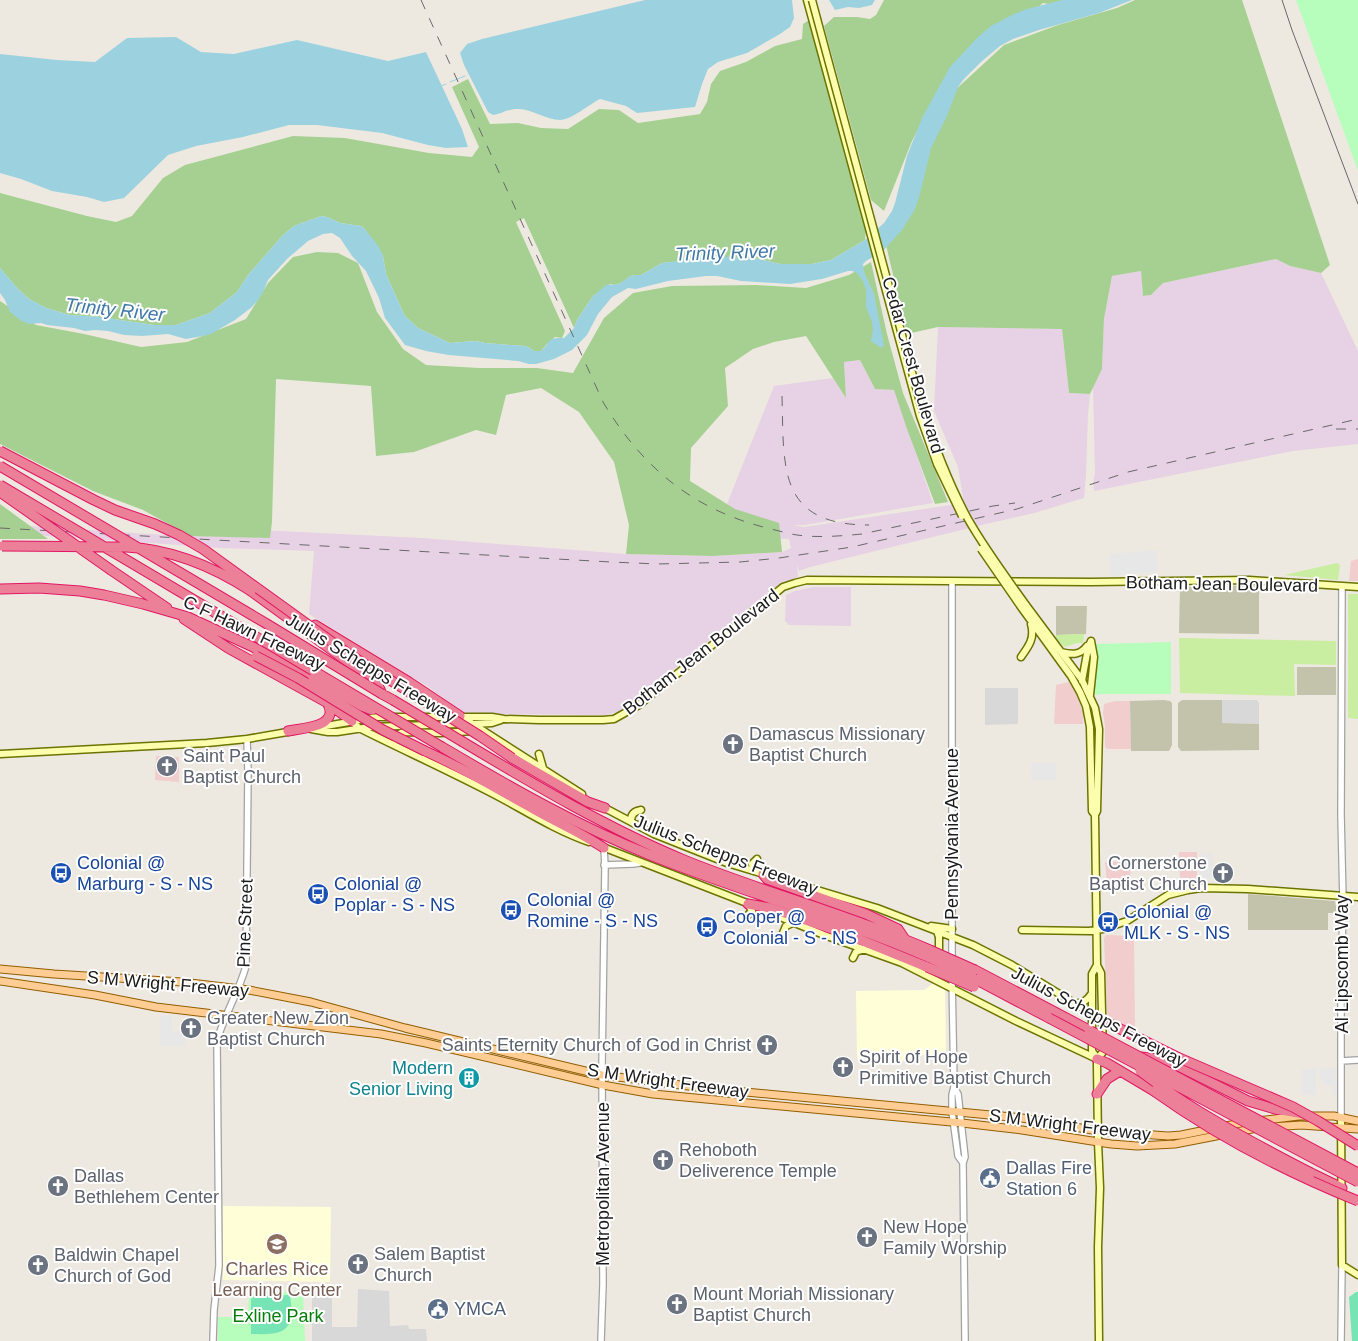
<svg xmlns="http://www.w3.org/2000/svg" width="1358" height="1341" viewBox="0 0 1358 1341" font-family="Arial,sans-serif">
<rect width="100%" height="100%" fill="#eee9e0"/>
<path fill="#d9d8d8" d="M985 688H1018V724L985 725Z
M1222 700H1257L1259 703V724L1221 723Z
M358 1289 389 1291 390 1326 408 1325 409 1329H426L427 1341H312V1291H332V1327H357Z"/>
<path fill="#f1cdcd" d="M1358 559V581H1349L1351 561Z
M1069 682 1076 693 1083 712V724H1054L1056 685Z
M1115 701H1130L1131 749H1107L1105 746V726L1103 713 1104 704Z
M156 756 179 757V782L155 780Z
M1179 852H1197V883L1185 884 1180 879Z
M1130 861 1131 883H1107L1105 862Z
M1106 935 1134 936 1135 1031 1107 1018 1104 938Z"/>
<path fill="#e7d1e4" d="M1276 259 1290 266 1321 273 1358 351V444L1293 451 1094 491 1093 482 1095 474 1093 387 1102 369 1104 319 1112 276 1141 271 1143 296 1151 295 1163 283Z
M938 327 1062 329 1069 393 1090 394 1088 414 1086 475 1084 498 1034 513 986 524 810 567 799 571 797 565 798 577 772 589 629 706 621 711 606 715 464 714 430 688 309 614 314 551 220 548 81 538 0 533V524L165 535 177 526 422 538 626 554 713 556 782 552 791 548 789 539 770 538 677 475 728 505 727 504 774 386 833 378 846 397 844 362 860 360 875 389 894 390 933 503 805 525H793L804 527 964 503 958 467 934 411Z
M813 587H851V626L789 625 785 621 786 595 795 591Z"/>
<path fill="#fffed7" d="M934 983 945 990 946 1055H921L903 1061 861 1062 857 1058 856 991 924 990Z
M223 1206 331 1207 330 1282 223 1280Z"/>
<path fill="#c3c2ab" d="M1259 585V634L1179 633 1180 587Z
M1056 606H1087L1086 634 1056 635Z
M1297 667H1336V695H1297Z
M1164 700 1170 701 1172 703V745L1169 751H1131L1130 701Z
M1182 700H1222V723L1259 724V750L1181 751 1178 747V703Z
M1248 894 1335 901 1337 913H1328V930H1248Z"/>
<path fill="#c9eda1" d="M1337 563 1339 564 1340 566 1338 580 1284 575Z
M1348 594H1358V719L1348 718Z
M1084 634 1083 643H1077L1065 647 1056 639V635Z
M1179 638 1336 641V665L1294 664 1295 696 1180 693Z"/>
<path fill="#a6d091" d="M884 0H1082L1060 6 1043 3 939 88 912 141 884 211 871 200 824 26 834 17H857L870 19 876 15Z
M1135 0H1242L1330 265 1321 273 1290 266 1276 259 1163 283 1151 295 1143 296 1141 271 1112 276 1104 319 1102 369 1090 394 1069 393 1062 329 938 327 907 334 886 245 953 92 1004 45 1058 25 1117 8Z
M809 20 866 230 865 240 831 260 812 264H780L759 259 703 257 693 260 662 263 641 275H634L629 277 621 283 615 285 610 284 593 296 577 320 574 328 524 218 516 222 565 331 562 338 555 337 546 345 541 351H534L528 347 525 346 485 343 475 341 450 343 418 328 405 316 402 310 386 274 383 256 364 228 361 226 340 223 327 217 321 216 294 226 283 235 248 275 237 292 210 313 176 325H154L100 317 70 315 46 308 29 299 16 287 0 268V193L87 216 116 222 132 216 163 178 185 165 293 136 345 138 429 153 472 157 479 147 452 87 468 79 490 124 518 123 541 128 568 129 599 109 619 110 638 123 700 114 707 102 711 84 720 71 746 62 775 46 802 39 803 24Z
M317 252 338 253 358 263 377 312 403 349 426 365 479 368H537L573 373 604 318 633 293 672 286 756 285 806 288 849 275 871 262 887 334 903 393 948 502 935 504 907 429 894 390 875 389 860 360 844 362 846 398 806 336 774 342 753 349 725 368 728 406 691 448 690 481 735 509 779 523 782 552 713 556 626 554 629 525 614 462 579 412 541 388 506 395 496 435 476 430 414 452 376 456 371 386 276 379 272 522 270 538 190 536 143 510 93 491 0 444V301L36 325 84 334 141 347 187 342 246 319 268 283 293 257Z
M0 504 48 539H0Z"/>
<path fill="#b7fdbb" d="M1296 0H1358V171Z
M1171 642V694H1101L1097 695 1094 692 1095 647 1097 644Z
M249 1291 303 1292 305 1341H218V1317H248Z"/>
<path fill="#77e4b6" d="M1356 1292H1358V1341H1352L1349 1297Z
M290 1295C295 1332 285 1335 251 1334V1299L254 1296Z"/>
<path fill="#e7e7e7" d="M1156 550 1158 572 1111 576 1109 554Z
M1031 763H1056V780H1031Z
M1201 853H1213V878L1201 880Z
M160 1015H172V1031H185V1046H160Z
M1336 1068V1095H1332V1086H1326L1324 1084V1079H1320V1069Z
M1302 1069H1316V1095H1302Z"/>
<path fill="#9cd2df" d="M645 0H792L794 18 790 27 780 34 747 53 718 62 708 69 702 84 695 107 637 113 626 106 600 99C590 104 571 120 560 120 547 120 531 109 519 109 509 108 502 114 493 115L488 112 464 65 460 53 467 44 482 39Z
M829 0H875L872 5 859 8 848 7 835 10Z
M1062 0H1132L1099 13 1039 30 1013 39 1000 46 981 62 964 79 958 87 947 116 931 148 920 194 915 209 902 230 883 251 866 261 863 264 864 272 874 294 884 345 881 348 871 341 873 330 872 322 866 307V290L863 281 857 273 852 271H848L822 279 790 284 741 281 717 276H706L668 281 636 289 628 288 612 297 598 314 587 335 572 350 554 359 536 364H529L518 361 449 355 426 351 405 345 385 318 379 298 366 271 352 256 340 238 332 233 323 234 308 241 287 259 268 280 263 292 258 300 252 307 235 320 211 334 203 336 186 339 168 334 142 336 124 335 108 331 95 330 85 331 74 328 47 325 41 323 29 324 20 320 10 312 5 300 0 293V268L16 287 29 299 46 308 70 315 100 317 154 325H176L210 313 237 292 248 275 283 235 294 226 321 216 327 217 340 223 361 226 364 228 379 247 383 256 386 274 402 310 405 316 418 328 450 343 475 341 485 343 525 346 528 347 534 351H541C553 340 545 338 564 338L574 328 577 320 593 296 606 285 619 284 629 277 634 275H641L662 263 716 256 759 259 780 264H812L831 260 865 240 884 223 892 211 895 203 907 156 922 118 950 67 978 37 991 26 1014 14 1027 9Z
M176 37 201 52 234 54 297 40 388 61 426 52 462 129 468 147 446 148 428 145 382 133 317 125H289L243 137 196 146 168 155 124 198 104 202 87 197 52 191 21 179 0 173V54L57 60 95 62 127 38Z"/>
<g fill="none" stroke-linecap="round" stroke-linejoin="round">
<path stroke="#9cd2df" stroke-width="1" d="M450 82 465 76
M441 86 446 84"/>
<g stroke="#a2a2a2" stroke-width="8">
<path id="tertiary" d="M604 865 633 864 640 863
M952 962V581
M952 976 954 1087 952 1095V1112L958 1156 963 1163
M1341 1061 1358 1060
M954 1087 958 1094 965 1157 963 1163 965 1341
M1341 1117V997L1343 902 1341 815 1342 586
M213 1341 214 1310 219 1266 217 1041C224 1015 239 992 246 966L248 773 247 739
M601 1341 603 1284 602 1066 605 867 604 848
M1341 1341 1342 1265"/>
</g>
<g stroke="#6c7400" stroke-width="9">
<path id="secondary" d="M807 0 920 416
M1026 605 1082 680 1095 708 1099 729 1097 811 1095 815 1097 965 1092 974V1051L1097 1058
M1021 607 1071 676 1080 692 1086 706 1090 727 1092 811 1095 815
M1061 652C1073 655 1080 655 1087 646
M1021 657C1029 646 1035 638 1031 624
M1082 681 1088 648 1091 641
M1090 695 1094 657 1091 641
M462 717 582 794
M352 721 359 728C407 752 456 774 503 799 532 815 558 831 589 842
M472 724 492 723 501 720
M320 727 378 717H492L504 719 539 720H603L614 719 639 705 783 587 795 583 807 580 1091 582 1249 580 1358 587
M311 729 328 732H337L370 727 459 724
M396 740C397 735 399 733 404 732L440 733 474 731
M0 754 207 743 247 739 293 731
M539 754 543 768
M603 807 654 834 727 863 877 908 973 945 1012 965 1102 1020
M633 823 631 820C631 814 635 811 641 810
M600 846 752 905
M754 871 752 864 757 859
M763 910 824 935 902 963 1016 1021 1097 1059
M739 918 747 916 752 911 748 904
M931 926 952 929
M1022 930 1089 931 1103 929 1127 921 1168 895 1188 890 1201 888 1248 889 1358 897
M937 931 939 937V957
M783 933 786 926 795 922
M853 958 856 952 864 949
M1097 965 1101 973 1103 1052 1097 1059V1065L1098 1142 1100 1188 1098 1247 1099 1341
M1074 1004C1083 1003 1087 1001 1092 993
M1341 1117 1342 1265 1358 1275"/>
</g>
<g stroke="#925d00" stroke-width="9">
<path id="primary" d="M0 969 54 974 182 982 249 990 311 1002 405 1028 602 1075 704 1088 1022 1118 1098 1131 1168 1136 1181 1135 1246 1122
M0 981 95 995 156 1007 381 1034 426 1043 603 1085 653 1094 962 1123 1022 1130 1111 1144 1137 1146 1175 1144 1257 1128
M1257 1121 1299 1116H1334L1358 1121
M1270 1127 1301 1125 1358 1129"/>
</g>
<g stroke="#e11763" stroke-width="11">
<path id="motorway" d="M111 570 167 608
M0 589 39 588 80 591 104 595 143 604 188 617 253 647 313 678
M251 591 377 683 382 694 393 700
M184 619 228 648 326 702 352 721
M315 625 409 682 460 716
M288 731C304 728 341 727 327 702
M463 742C535 785 607 828 684 860 765 893 850 915 930 950
M442 747C510 787 578 826 650 855 742 892 839 918 930 958
M425 751C461 767 495 788 530 807 554 821 580 832 604 848
M512 758 588 802 605 808
M763 874 767 879 866 914 898 929 904 938
M748 904 770 908 841 932 927 967
M975 970 1089 1030
M975 979 1049 1018
M1102 1020 1177 1057
M1141 1057 1166 1060 1248 1101 1275 1109 1304 1114
M1097 1059 1107 1063 1154 1091
M1097 1094 1107 1079 1120 1071
M1311 1173 1342 1188"/>
</g>
<use href="#tertiary" stroke="#fff" stroke-width="5.5"/>
<use href="#secondary" stroke="#fcfeae" stroke-width="6"/>
<use href="#primary" stroke="#ffcd93" stroke-width="7"/>
<use href="#motorway" stroke="#ec8098" stroke-width="9"/>
<path stroke="#696969" stroke-width="1" d="M1282 0 1292 30 1358 204"/>
<path stroke="#696969" stroke-width="1" stroke-dasharray="10 10" stroke-linecap="butt" d="M421 0 603 402C643 469 695 511 771 529 780 531 789 534 797 535 818 538 841 536 862 534L993 506 1015 503
M782 396C784 467 777 525 869 525
M1336 429H1358
M0 528 611 562 657 564 740 562 779 558 852 547 1017 509 1128 472 1358 419"/>
<g stroke="#6c7400" stroke-width="9" stroke-linecap="butt">
<path id="secondary-bridge" d="M812 0 920 402C933 442 948 482 968 519 985 549 1006 577 1026 605
M920 416 937 464 962 516
M981 549 1021 607"/>
</g>
<g stroke="#e11763" stroke-width="11" stroke-linecap="butt">
<path id="motorway-bridge" d="M0 451 94 500 115 510 155 524 179 535 203 549 350 655 480 736 512 758
M0 466 267 624 382 694
M0 485 442 747
M0 492 111 570
M2 546 126 547C171 549 214 567 251 591
M256 656 298 678 383 730 425 751
M313 678 362 706 372 710
M393 700 463 742
M930 950 975 970
M930 958 975 979
M927 967 974 987
M1049 1018 1358 1182
M1089 1030 1358 1173
M1177 1057 1293 1107 1318 1121 1358 1146
M1140 1071C1192 1111 1253 1143 1311 1173
M1154 1091C1217 1136 1286 1172 1358 1201"/>
</g>
<use href="#secondary-bridge" stroke="#fcfeae" stroke-width="6"/>
<use href="#motorway-bridge" stroke="#ec8098" stroke-width="9"/>
</g>
<defs>
<g id="church-disc" transform="scale(1.125)"><circle r="9.5" fill="#6b7280" stroke="#fff"/><path d="M-1.2-6h2.4v3.5h3.3v2.4h-3.3V6h-2.4V-.1h-3.3v-2.4h3.3Z" fill="#fff"/></g>
<g id="bus-disc" transform="scale(1.125)"><circle r="9.5" fill="#1a4fb4" stroke="#fff"/><path d="M-5-6H5V4H4V6H2V4H-2V6H-4V4H-5ZM-3.5-4V0h7V-4ZM-3.5 1.2v1.5H-2V1.2ZM2 1.2v1.5H3.5V1.2Z" fill="#fff"/></g>
<g id="building-disc" transform="scale(1.125)"><circle r="9.5" fill="#0f9aa8" stroke="#fff"/><path d="M-4-6H4V6H1V3H-1V6H-4ZM-2.5-4.3h1.7v1.8h-1.7ZM.8-4.3h1.7v1.8H.8ZM-2.5-1h1.7V.8h-1.7ZM.8-1h1.7V.8H.8Z" fill="#fff"/></g>
<g id="civic-disc" transform="scale(1.125)"><circle r="9.5" fill="#5c6f8a" stroke="#fff"/><path d="M-.6-6.5H3V-4.5H.6V-3L4-1V1h2V6H-6V1h2V-1L-.6-3ZM-1.2 2.5V6h2.4V2.5Z" fill="#fff"/></g>
<g id="school-disc" transform="scale(1.125)"><circle r="9.5" fill="#8d6e63" stroke="#fff"/><path d="M0-5L7-2L0 1L-7-2ZM-4 1L0 2.5L4 1V4Q0 6-4 4Z" fill="#fff"/></g>
</defs>
<g fill-rule="evenodd">
<use href="#church-disc" x="733" y="744"/>
<use href="#church-disc" x="167" y="766"/>
<use href="#bus-disc" x="61" y="873"/>
<use href="#church-disc" x="1223" y="873"/>
<use href="#bus-disc" x="318" y="894"/>
<use href="#bus-disc" x="511" y="910"/>
<use href="#bus-disc" x="1108" y="922"/>
<use href="#bus-disc" x="707" y="927"/>
<use href="#church-disc" x="191" y="1028"/>
<use href="#church-disc" x="767" y="1045"/>
<use href="#church-disc" x="843" y="1067"/>
<use href="#building-disc" x="469" y="1078"/>
<use href="#church-disc" x="663" y="1160"/>
<use href="#civic-disc" x="990" y="1178"/>
<use href="#church-disc" x="58" y="1186"/>
<use href="#church-disc" x="867" y="1237"/>
<use href="#school-disc" x="277" y="1244"/>
<use href="#church-disc" x="358" y="1264"/>
<use href="#church-disc" x="38" y="1265"/>
<use href="#church-disc" x="677" y="1304"/>
<use href="#civic-disc" x="438" y="1309"/>
</g>
<g text-anchor="middle" stroke-width="4" stroke-linejoin="round" paint-order="stroke">
<g font-size="18" fill="#1b1b1b" stroke="#fff">
<text transform="translate(913 365) rotate(74)" y="6">Cedar Crest Boulevard</text>
<text transform="translate(1222 584) rotate(1)" y="6">Botham Jean Boulevard</text>
<text transform="translate(254 633) rotate(25)" y="6">C F Hawn Freeway</text>
<text transform="translate(701 652) rotate(-38)" y="6">Botham Jean Boulevard</text>
<text transform="translate(371 668) rotate(31)" y="6">Julius Schepps Freeway</text>
<text transform="translate(952 834) rotate(-90)" y="6">Pennsylvania Avenue</text>
<text transform="translate(726 855) rotate(21)" y="6">Julius Schepps Freeway</text>
<text transform="translate(245 923) rotate(-88)" y="6">Pine Street</text>
<text transform="translate(1342 964) rotate(-90)" y="6">Al Lipscomb Way</text>
<text transform="translate(168 984) rotate(5)" y="6">S M Wright Freeway</text>
<text transform="translate(1099 1017) rotate(28)" y="6">Julius Schepps Freeway</text>
<text transform="translate(668 1081) rotate(8)" y="6">S M Wright Freeway</text>
<text transform="translate(1070 1125) rotate(7)" y="6">S M Wright Freeway</text>
<text transform="translate(603 1184) rotate(-90)" y="6">Metropolitan Avenue</text>
</g>
<g font-size="18" fill="#5b616d" stroke="#fff" text-anchor="start">
<text x="749" y="740">Damascus Missionary<tspan x="749" dy="21">Baptist Church</tspan></text>
<text x="183" y="762">Saint Paul<tspan x="183" dy="21">Baptist Church</tspan></text>
<text x="1207" y="869" text-anchor="end">Cornerstone<tspan x="1207" dy="21">Baptist Church</tspan></text>
<text x="207" y="1024">Greater New Zion<tspan x="207" dy="21">Baptist Church</tspan></text>
<text x="751" y="1051" text-anchor="end">Saints Eternity Church of God in Christ</text>
<text x="859" y="1063">Spirit of Hope<tspan x="859" dy="21">Primitive Baptist Church</tspan></text>
<text x="679" y="1156">Rehoboth<tspan x="679" dy="21">Deliverence Temple</tspan></text>
<text x="74" y="1182">Dallas<tspan x="74" dy="21">Bethlehem Center</tspan></text>
<text x="883" y="1233">New Hope<tspan x="883" dy="21">Family Worship</tspan></text>
<text x="374" y="1260">Salem Baptist<tspan x="374" dy="21">Church</tspan></text>
<text x="54" y="1261">Baldwin Chapel<tspan x="54" dy="21">Church of God</tspan></text>
<text x="693" y="1300">Mount Moriah Missionary<tspan x="693" dy="21">Baptist Church</tspan></text>
</g>
<g font-size="18" fill="#164399" stroke="#fff" text-anchor="start">
<text x="77" y="869">Colonial @<tspan x="77" dy="21">Marburg - S - NS</tspan></text>
<text x="334" y="890">Colonial @<tspan x="334" dy="21">Poplar - S - NS</tspan></text>
<text x="527" y="906">Colonial @<tspan x="527" dy="21">Romine - S - NS</tspan></text>
<text x="1124" y="918">Colonial @<tspan x="1124" dy="21">MLK - S - NS</tspan></text>
<text x="723" y="923">Cooper @<tspan x="723" dy="21">Colonial - S - NS</tspan></text>
</g>
<g font-size="18" fill="#0d838f" stroke="#fff" text-anchor="end">
<text x="453" y="1074">Modern<tspan x="453" dy="21">Senior Living</tspan></text>
</g>
<g font-size="18" fill="#4e5e75" stroke="#fff" text-anchor="start">
<text x="1006" y="1174">Dallas Fire<tspan x="1006" dy="21">Station 6</tspan></text>
<text x="454" y="1315">YMCA</text>
</g>
<g font-size="18" fill="#785e54" stroke="#fff">
<text x="277" y="1275">Charles Rice<tspan x="277" dy="21">Learning Center</tspan></text>
</g>
<g font-size="18" fill="#047f0a" stroke="#fff">
<text x="278" y="1322">Exline Park</text>
</g>
<g font-size="19" font-style="italic" fill="#4078a8" stroke="#fff">
<text transform="translate(725 252) rotate(-2)" y="7">Trinity River</text>
<text transform="translate(115 309) rotate(6)" y="7">Trinity River</text>
</g>
</g>
</svg>
